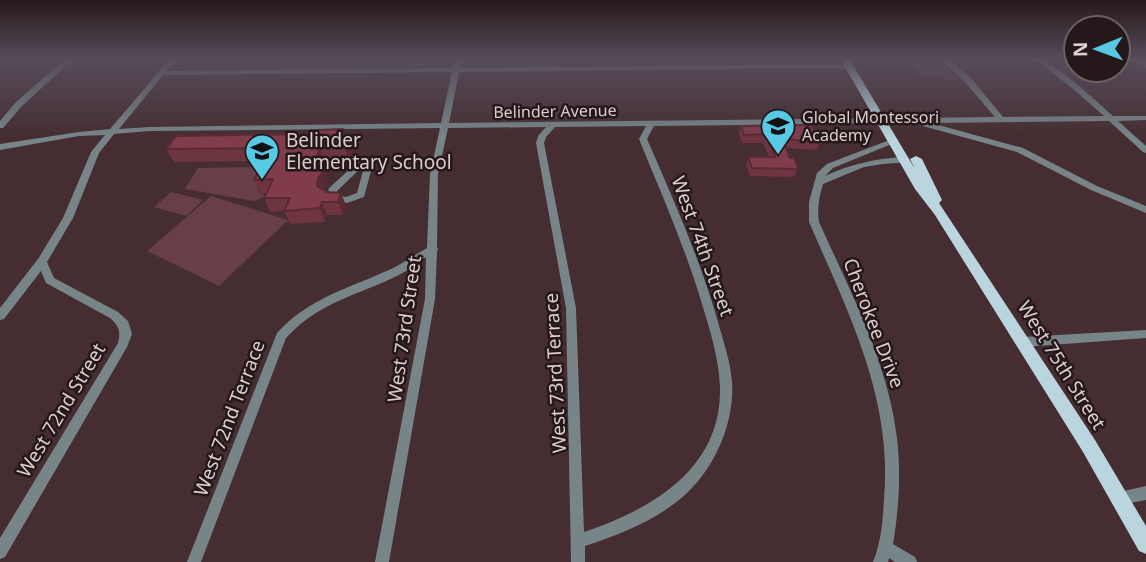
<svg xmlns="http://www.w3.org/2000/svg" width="1146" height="562" viewBox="0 0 1146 562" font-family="'Noto Sans',sans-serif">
<rect width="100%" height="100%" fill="#452d31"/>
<path fill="#683f46" d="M908 60 939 61 959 80H946L941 75H921Z
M263 167 257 186 259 192 266 196 254 201 185 189 198 168Z
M171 192 203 200 186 216 154 207Z
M211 196 288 220 219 286 147 251Z"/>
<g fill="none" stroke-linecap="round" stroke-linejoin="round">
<path fill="#788588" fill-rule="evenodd" d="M64 60H72L21 107 3 128H0V121L15 103Z
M169 60H176L167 71 453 68 455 60H462L460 68 847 64 851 66 847 68 459 72 449 123 995 117 964 81 941 60H949L970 77 1003 117 1104 116 1072 88 1036 60C1053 59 1098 103 1113 116H1146V120L1118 121 1146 146V153L1143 152 1109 121 931 123 1023 148 1097 186 1146 206V213L1091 190 1017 152 923 126V123L654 126 647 139C674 201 702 263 720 329 726 350 734 374 732 397 730 431 713 468 688 492 660 519 621 534 585 546V562H571L566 308 536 143 538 136 546 127 448 128 438 174 437 247 438 249 437 251 435 299 389 562H375L425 299 426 257C420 261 415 266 408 270 364 295 323 298 286 338L201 562H187L277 333C308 299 344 290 384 272 400 266 412 256 427 248L430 174 440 128 149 131 114 134 99 153 73 218 47 262 54 278 118 312 128 321 132 334 127 347 5 557 0 559V538L118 343C121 331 119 326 110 318L46 283 41 271 4 319 0 320V308L38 259 63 218 91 152 105 135 79 136 0 150V144L79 132 110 129ZM452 72 441 123 149 127 119 129 163 75ZM646 126 639 139C661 193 685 247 702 304 710 330 719 359 720 387 722 469 652 509 584 532L576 308 544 143 546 137 555 127Z
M1131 60H1139L1146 63V68Z
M892 139H895L899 141 833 168 825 176C851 164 877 158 906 157L909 158V162L883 164 864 167 823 184C819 197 817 208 819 222 850 291 888 362 897 438 901 473 899 509 893 544L915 557 917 562H895L889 558 888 562H873C881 542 883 520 884 499 893 398 848 312 809 222V202L817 173 827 164Z
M365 157 369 160 371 171 364 197 347 203 329 199 327 197 329 188 362 158ZM362 167 363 171 357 193 346 197 337 195V191Z
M1146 330V338L1023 347 1019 345 1017 342 1019 339 1023 337Z
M1146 486V500L1120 505 1115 503 1113 498 1115 493Z"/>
<path fill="#bad5dd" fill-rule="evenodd" d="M841 60H850L915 169 910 159 916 156 922 159 942 200 939 203 1095 440 1146 526V554L1139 551 1083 452 935 215 915 189Z"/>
</g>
<path fill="#6e3440" d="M741 126 820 142 817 150 786 148 790 158 798 167 795 175 793 177 750 176 746 166 748 157H769L763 143H742L739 134Z
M344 135H350L354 148 350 161H325L321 171 328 184 324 190 327 192 341 193 346 206 343 215H327L325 222 290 224 284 211 270 212 264 198 267 193H261L254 180 264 161 174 162 166 149Z"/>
<path fill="#5a2a34" d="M350 135 354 148 350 161 345 148Z
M320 148 325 161 318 177 324 171 328 184 323 191 317 186 311 171Z
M341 193 346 206 343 215 338 202Z
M322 202 327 215 325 222 320 208Z"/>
<path fill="#803c4a" stroke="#5a2a34" stroke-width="2" d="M811 125 820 142 782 139 790 158H794L798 167 796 169 752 168 748 157H775L766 134 744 135 741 126Z
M343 129 340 135H350L345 148H320L311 171H324L318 178 317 186 327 192 341 193 338 202H322L320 208 284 211 290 198H264L273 179 254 180 271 148 166 149 176 136 316 134 318 130Z"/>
<linearGradient id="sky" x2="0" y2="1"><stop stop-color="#26191b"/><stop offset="0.43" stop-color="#564c5a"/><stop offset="1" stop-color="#564c5a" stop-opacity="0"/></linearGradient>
<rect width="1146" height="138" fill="url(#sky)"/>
<defs>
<g id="school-pin" transform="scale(1.75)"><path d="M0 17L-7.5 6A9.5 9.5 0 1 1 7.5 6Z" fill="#58c9e4" stroke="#24181a"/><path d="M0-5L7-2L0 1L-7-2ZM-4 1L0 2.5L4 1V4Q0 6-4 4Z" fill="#111"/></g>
</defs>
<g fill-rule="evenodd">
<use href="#school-pin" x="778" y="126"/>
<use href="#school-pin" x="262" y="151"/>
</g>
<g text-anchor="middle" stroke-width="5" stroke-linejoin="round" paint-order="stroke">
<g font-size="16" fill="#decdcf" stroke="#24181a">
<text transform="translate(555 111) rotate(-1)" y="6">Belinder Avenue</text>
</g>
<g font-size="16" fill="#decdcf" stroke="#24181a" text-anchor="start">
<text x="802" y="123">Global Montessori<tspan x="802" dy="18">Academy</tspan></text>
</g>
<g font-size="19" fill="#decdcf" stroke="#24181a" text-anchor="start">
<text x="286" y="147">Belinder<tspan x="286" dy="22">Elementary School</tspan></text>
</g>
<g font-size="19" fill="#decdcf" stroke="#24181a">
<text transform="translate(703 246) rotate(70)" y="7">West 74th Street</text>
<text transform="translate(874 323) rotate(69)" y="7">Cherokee Drive</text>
<text transform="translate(404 329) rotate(-82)" y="7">West 73rd Street</text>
<text transform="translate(1062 365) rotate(58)" y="7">West 75th Street</text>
<text transform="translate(555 373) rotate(-93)" y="7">West 73rd Terrace</text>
<text transform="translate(61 410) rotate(-59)" y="7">West 72nd Street</text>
<text transform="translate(229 418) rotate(-69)" y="7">West 72nd Terrace</text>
</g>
</g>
<g transform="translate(1097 49) rotate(269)"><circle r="33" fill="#24181a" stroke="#6e6062" stroke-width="2"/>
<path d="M0-5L12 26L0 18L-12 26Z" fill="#58c9e4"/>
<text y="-10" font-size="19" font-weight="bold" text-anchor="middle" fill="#decdcf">N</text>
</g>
</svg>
